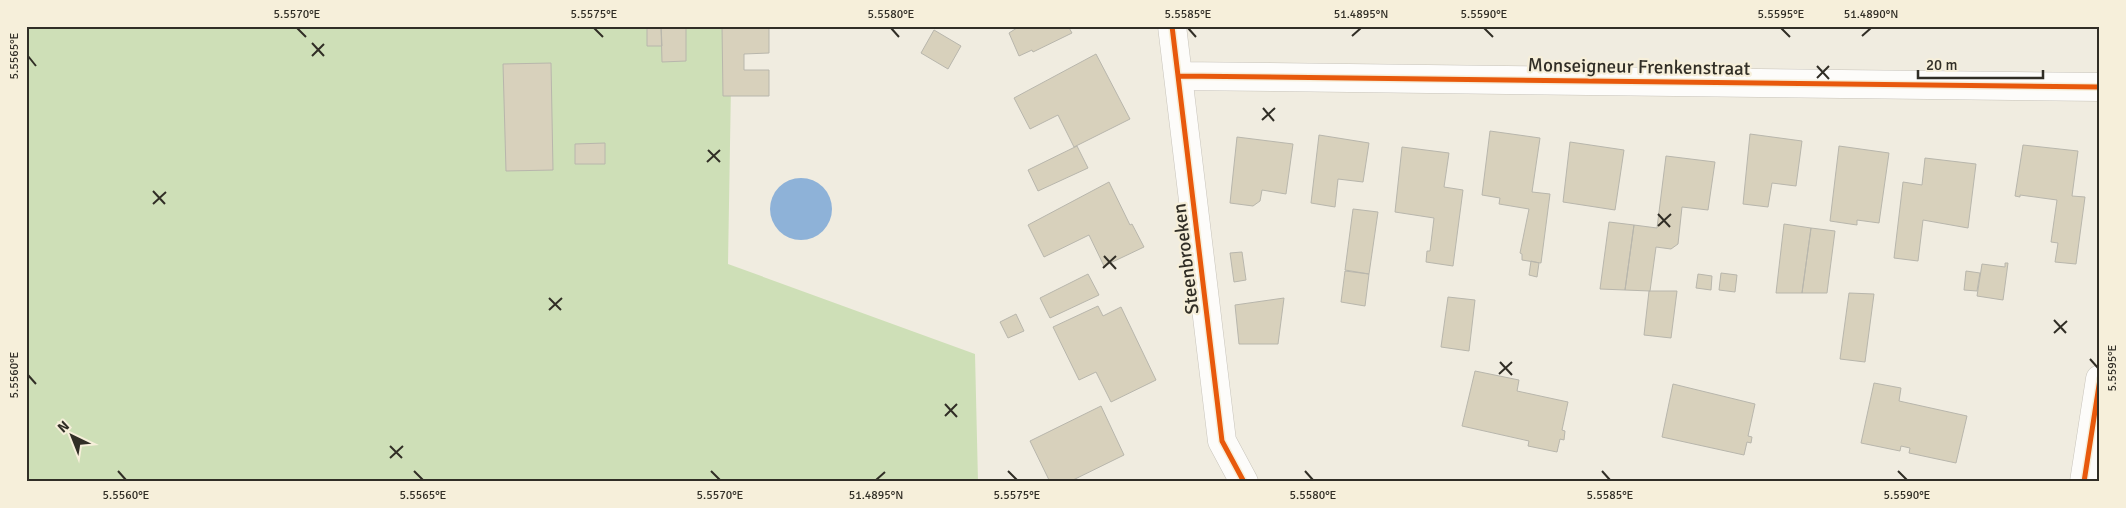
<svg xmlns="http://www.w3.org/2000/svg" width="2126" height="508" viewBox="0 0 2126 508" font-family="Signika,sans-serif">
<rect width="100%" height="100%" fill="#f0ece0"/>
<path fill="#cedfb7" d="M26 26H732L728 264 975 354 978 482H26Z"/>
<path fill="#8eb2d8" d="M770 209a31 31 0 1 1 62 0a31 31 0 1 1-62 0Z"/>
<path fill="#d8d1bc" stroke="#b8b6ac" d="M647 26H661L662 46H647Z
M661 26H686V61L662 62Z
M722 26H769V53L744 54V70H769V96H723Z
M1068 26 1072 33 1033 52 1032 50 1019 56 1009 33 1020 26Z
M934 30 961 46 948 69 921 53Z
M1096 54 1130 119 1074 147 1058 115 1030 129 1014 98Z
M551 63 553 170 506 171 503 64Z
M1490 131 1540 138 1532 192 1550 194 1541 263 1522 260V254L1520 253 1529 209 1499 204 1500 198 1482 195Z
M1750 134 1802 141 1796 186 1772 183 1768 207 1743 204Z
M1319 135 1369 143 1363 182 1338 179 1335 207 1311 203Z
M1237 137 1293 144 1286 194 1262 190 1260 201 1253 206 1230 203Z
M1570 142 1624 150 1615 210 1563 202Z
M605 143V164H575V144Z
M2023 145 2078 151 2072 196 2085 197 2076 264 2055 262 2058 243 2051 242 2057 200 2020 195V197L2015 196Z
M1077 146 1088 168 1038 191 1028 170Z
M1839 146 1889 153 1879 223 1857 220V225L1830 221Z
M1402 147 1449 153 1444 187 1463 190 1453 266 1426 262 1427 251H1430L1434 218 1395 212Z
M1666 156 1715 162 1708 210 1682 207 1678 244 1671 249 1656 247 1650 291 1625 290 1634 225 1657 228Z
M1925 158 1976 164 1968 228 1923 220 1918 261 1894 258 1903 182 1922 185Z
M1109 182 1130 225 1132 224 1144 247 1104 266 1089 235 1044 257 1028 225Z
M1353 209 1378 212 1369 274 1345 270Z
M1609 222 1634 225 1625 290 1600 289Z
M1784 224 1811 228 1802 293H1776Z
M1811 228 1835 231 1827 293H1802Z
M1242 252 1246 280 1234 282 1230 253Z
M1531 261 1539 263 1537 277 1529 275Z
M2005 263H2008L2003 300 1977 296 1982 264 2005 267Z
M1345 271 1369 274 1365 306 1341 302Z
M1966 271 1980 273 1977 291 1964 290Z
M1721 273 1737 275 1735 292 1719 290Z
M1088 274 1099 295 1050 318 1040 298Z
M1698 274 1712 276 1711 290 1696 288Z
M1649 291H1677L1671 338 1644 335Z
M1849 293 1874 294 1865 362 1840 359Z
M1448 297 1475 300 1469 351 1441 347Z
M1284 298 1278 344H1239L1235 305Z
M1098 306 1103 316 1121 307 1156 380 1111 402 1096 372 1079 380 1053 327Z
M1016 314 1024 331 1008 338 1000 322Z
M1475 371 1519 380 1517 391 1568 402 1562 430 1565 431 1564 440 1560 439 1557 452 1528 446 1529 441 1462 426Z
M1874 383 1901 388 1899 401 1967 416 1956 463 1909 453 1910 448 1901 446 1900 451 1861 443Z
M1673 384 1755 404 1748 436 1752 437 1751 443 1747 442 1744 455 1662 437Z
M1101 406 1124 455 1069 482H1050L1030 441Z"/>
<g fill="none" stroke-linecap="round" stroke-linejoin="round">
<g stroke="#c7c3ba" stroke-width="29">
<path id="street" d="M1172 26 1222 441 1244 482
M1178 76 2100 87
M2084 482 2100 379"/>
</g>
<use href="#street" stroke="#fdfcfa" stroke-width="28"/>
<g stroke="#f6efda" stroke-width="8">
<path id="cycleway" d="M1172 26 1222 441 1244 482
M1178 76 2100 87
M2084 482 2100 379"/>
</g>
<use href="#cycleway" stroke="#e8590c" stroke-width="5"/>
</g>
<path fill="none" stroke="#312e26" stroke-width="2" d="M297 28 306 37M594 28 603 37M891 28 899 37M1188 28 1196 37M1484 28 1493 37M1781 28 1790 37M1352 36 1361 28M1862 36 1871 28M312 43 324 56M28 56 36 66M312 56 324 44M1817 66 1829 79M1817 78 1829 66M1263 108 1274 121M1262 120 1275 108M708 150 720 162M707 162 720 150M153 191 165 204M153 204 166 192M1658 214 1670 227M1658 226 1671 214M1104 256 1116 269M1103 268 1116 256M549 298 561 310M549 310 562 298M2054 320 2066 333M2054 333 2067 321M2090 359 2098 368M1500 362 1512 375M1499 374 1512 362M28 375 36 384M945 404 957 417M945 416 957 404M390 446 402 458M390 458 403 446M118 471 126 480M414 471 423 480M711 471 720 480M1008 471 1017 480M1305 471 1313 480M1602 471 1610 480M1898 471 1907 480M876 480 885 472"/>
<g text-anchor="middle" stroke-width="4.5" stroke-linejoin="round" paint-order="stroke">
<g font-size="19" fill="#312e26" stroke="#f6efda">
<text transform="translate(1639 66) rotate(1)" y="7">Monseigneur Frenkenstraat</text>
<text transform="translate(1185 259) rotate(-97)" y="7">Steenbroeken</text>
</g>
</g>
<rect width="2126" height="508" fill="none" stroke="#f6efda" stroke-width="55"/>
<g transform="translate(72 436) rotate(317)" stroke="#f6efda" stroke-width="4" paint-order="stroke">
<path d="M0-4L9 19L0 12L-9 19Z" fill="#312e26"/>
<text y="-8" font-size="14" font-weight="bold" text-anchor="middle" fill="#312e26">N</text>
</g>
<path d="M1918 70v8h125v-8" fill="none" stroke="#312e26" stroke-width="2.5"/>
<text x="1926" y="70" font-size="15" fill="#312e26" stroke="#f6efda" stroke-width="4" paint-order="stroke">20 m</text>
<rect x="28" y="28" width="2070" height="452" fill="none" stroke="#312e26" stroke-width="2"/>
<g font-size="12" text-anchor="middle" fill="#312e26">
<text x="297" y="18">5.5570°E</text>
<text x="594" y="18">5.5575°E</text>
<text x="891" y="18">5.5580°E</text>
<text x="1188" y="18">5.5585°E</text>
<text x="1361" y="18">51.4895°N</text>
<text x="1484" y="18">5.5590°E</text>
<text x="1781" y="18">5.5595°E</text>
<text x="1871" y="18">51.4890°N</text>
<text transform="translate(14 56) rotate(-90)" y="4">5.5565°E</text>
<text transform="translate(2112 368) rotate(-90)" y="4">5.5595°E</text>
<text transform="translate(14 375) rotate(-90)" y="4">5.5560°E</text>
<text x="126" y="499">5.5560°E</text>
<text x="423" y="499">5.5565°E</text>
<text x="720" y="499">5.5570°E</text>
<text x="876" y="499">51.4895°N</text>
<text x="1017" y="499">5.5575°E</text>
<text x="1313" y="499">5.5580°E</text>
<text x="1610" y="499">5.5585°E</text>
<text x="1907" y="499">5.5590°E</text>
</g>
</svg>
